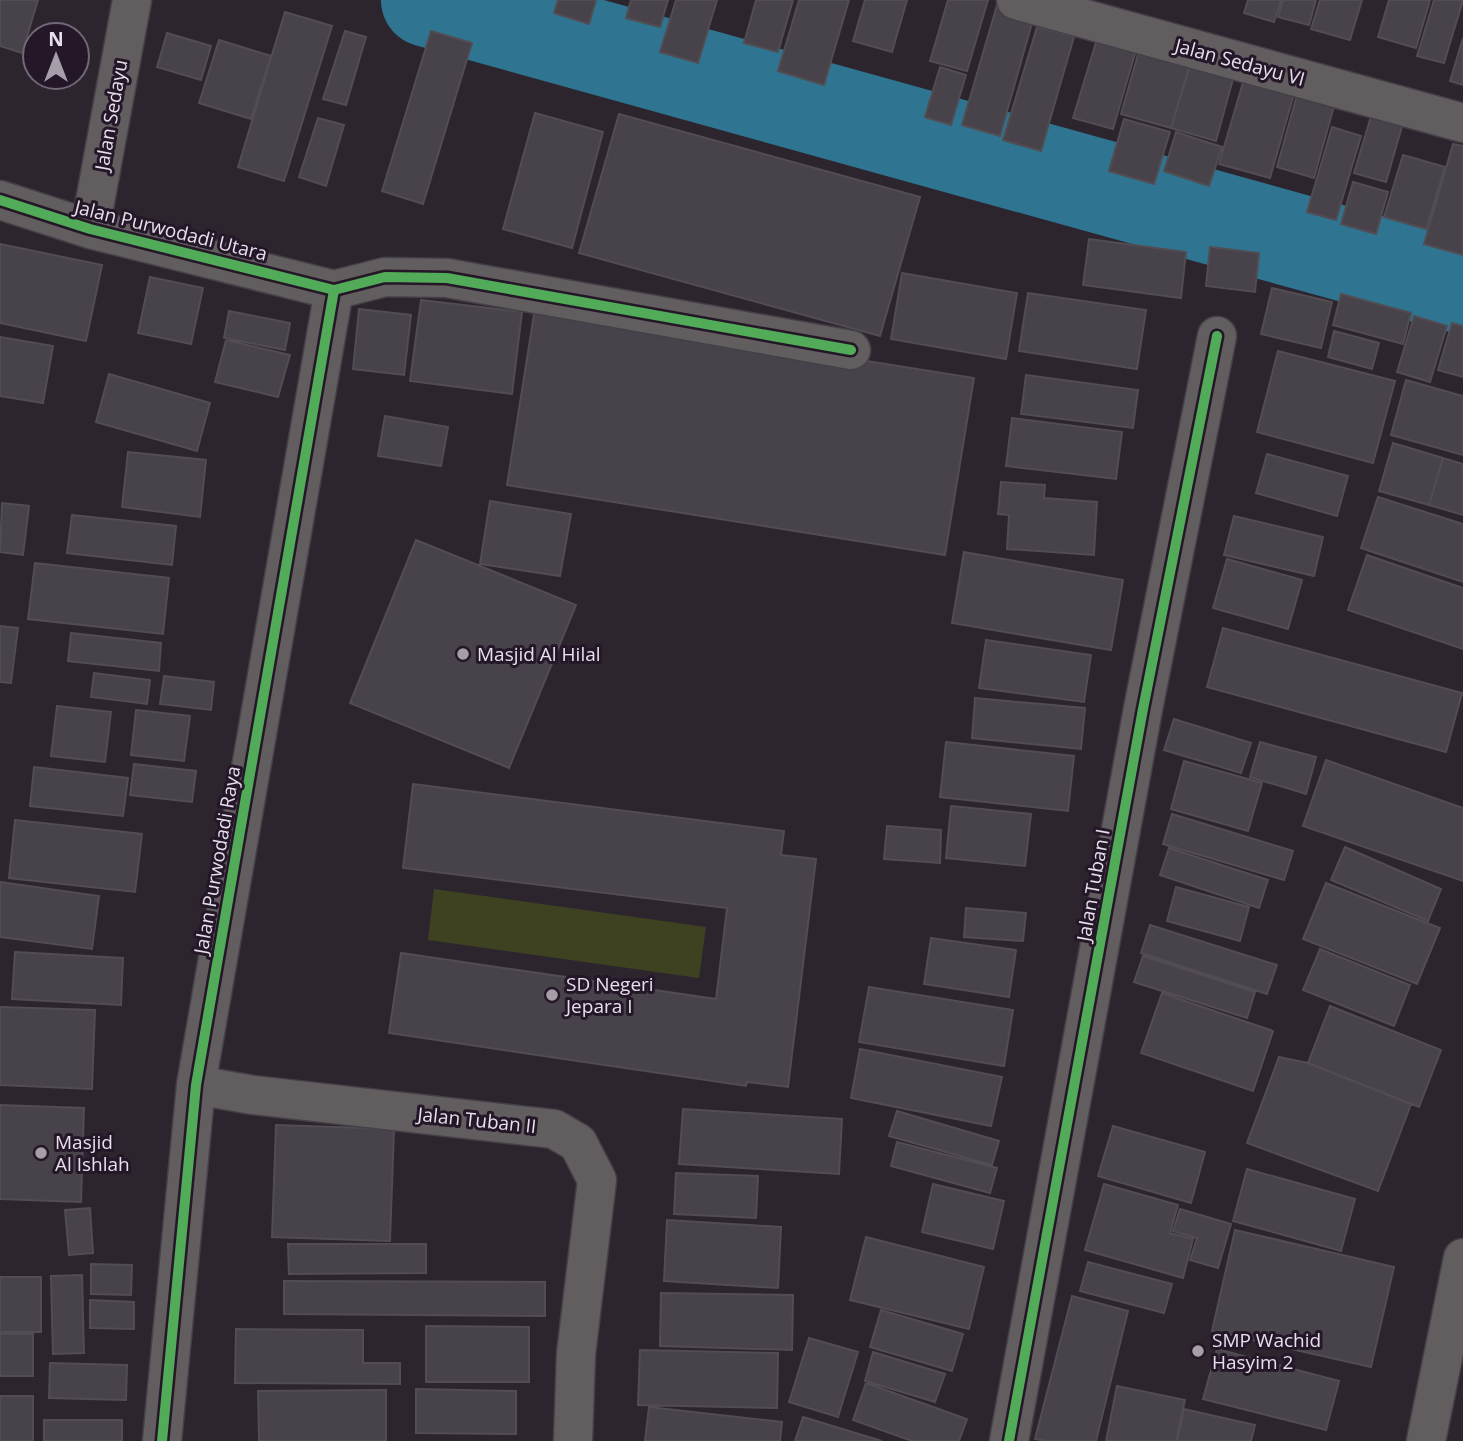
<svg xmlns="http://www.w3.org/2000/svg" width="1463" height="1441" viewBox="0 0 1463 1441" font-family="'Open Sans',sans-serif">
<rect width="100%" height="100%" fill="#2c252e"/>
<path fill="#3e4221" d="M434 889 706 927 699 978 428 940Z"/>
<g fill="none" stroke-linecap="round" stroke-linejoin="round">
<path stroke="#2f7591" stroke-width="94" d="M428 0 1463 287"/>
</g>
<path fill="#48424a" stroke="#524c53" stroke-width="2" d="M0 0H38L22 53 0 46Z
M558 0H596L589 24 554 13Z
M631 0H668L660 27 626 18Z
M676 0H717L698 63 660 52Z
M756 0H793L778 52 744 43Z
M799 0H849L824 85 778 71Z
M865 0H907L892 52 853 41Z
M948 0H988L967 71 930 61Z
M1248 0H1281L1274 22 1244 13Z
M1283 0H1316L1309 25 1278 17Z
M1320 0H1362L1350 40 1311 29Z
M1389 0H1430L1416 48 1378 37Z
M1434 0H1463L1444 63 1417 56Z
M997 5 1034 16 1000 136 962 125Z
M285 12 332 26 284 181 238 167Z
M1037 27 1074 37 1041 151 1003 140Z
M345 31 366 37 346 105 323 99Z
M431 31 472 43 423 204 382 191Z
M167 33 211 46 201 80 157 67Z
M1463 38V85L1450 81Z
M1097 39 1136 50 1113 129 1073 118Z
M219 40 271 56 251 119 199 103Z
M1139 51 1190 66 1171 128 1121 114Z
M940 67 966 75 951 125 925 117Z
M1189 67 1233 79 1216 141 1171 128Z
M1244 79 1294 94 1270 178 1219 164Z
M1297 95 1334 106 1314 178 1277 167Z
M535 113 603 132 572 248 503 229Z
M1372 113 1403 123 1386 182 1354 173Z
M619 114 920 197 880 336 579 253Z
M318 118 344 125 326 186 299 177Z
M1124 119 1170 132 1154 184 1109 171Z
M1332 127 1361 136 1336 220 1307 212Z
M1176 132 1222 147 1209 186 1164 171Z
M1453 144 1463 146V255L1424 244Z
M1403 155 1445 167 1426 229 1384 217Z
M1353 182 1388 192 1376 234 1341 224Z
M1089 239 1186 252 1181 298 1083 285Z
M0 244 102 265 86 341 0 323Z
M1210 247 1259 253 1255 292 1206 286Z
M902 273 1017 293 1006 359 891 339Z
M150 277 203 288 191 344 138 333Z
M1272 288 1332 302 1321 348 1261 334Z
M1028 293 1146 310 1137 369 1019 351Z
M1341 294 1411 313 1403 344 1333 325Z
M421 300 522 312 512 394 410 381Z
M535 308 974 378 945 555 507 485Z
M359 309 411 315 404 375 353 369Z
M229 311 290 323 285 350 224 338Z
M1414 316 1447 326 1430 382 1397 372Z
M1452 323 1463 326V377L1438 370Z
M1334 331 1379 343 1372 369 1328 357Z
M0 337 53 346 43 403 0 396Z
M226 340 290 355 278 397 215 382Z
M1278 351 1395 381 1373 463 1257 432Z
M109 374 210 403 197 451 96 422Z
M1026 375 1138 390 1133 428 1021 414Z
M1406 380 1463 396V455L1391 435Z
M385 416 448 427 441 466 378 456Z
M1012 418 1122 432 1116 479 1006 466Z
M1393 443 1443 458 1429 505 1379 491Z
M128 452 206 460 200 517 122 507Z
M1267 454 1348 476 1337 516 1256 493Z
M1443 458 1463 464V515L1429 505Z
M1001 482 1045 485 1044 498 1097 502 1094 555 1007 549 1009 515 998 514Z
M1378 497 1463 524V582L1361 548Z
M490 501 571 514 560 576 480 564Z
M2 503 29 506 23 555 0 552Z
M72 515 176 526 172 565 67 553Z
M1234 516 1323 537 1314 576 1224 555Z
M416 540 576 605 509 768 350 703Z
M964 552 1123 580 1111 650 952 623Z
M1367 555 1463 588V649L1348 610Z
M1227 559 1302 580 1288 629 1213 608Z
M35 563 169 578 163 634 28 619Z
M0 626 18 628 11 683 0 682Z
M1223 628 1462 693 1446 752 1207 687Z
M71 633 161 643 159 671 68 661Z
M986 640 1091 655 1084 702 979 688Z
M94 673 150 680 147 704 91 697Z
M164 676 214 682 211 710 160 704Z
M975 698 1085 708 1081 749 972 738Z
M57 706 111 712 105 762 51 756Z
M136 710 190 716 184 761 131 755Z
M1174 719 1251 743 1241 773 1164 750Z
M946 742 1074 756 1068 811 940 797Z
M1260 742 1316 757 1306 794 1250 777Z
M1326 760 1463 808V881L1303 826Z
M1184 761 1262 783 1248 831 1171 809Z
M134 764 196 771 192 802 130 795Z
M34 767 128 778 123 816 30 806Z
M413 784 784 831 781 855 816 859 788 1087 747 1082 746 1086 389 1033 401 953 716 999 727 908 403 868Z
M951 806 1031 814 1025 866 946 858Z
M1172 814 1293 851 1284 880 1163 844Z
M15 820 142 834 135 892 9 878Z
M887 826 941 830 940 863 884 859Z
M1345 847 1441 889 1428 921 1331 880Z
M1169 848 1268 880 1259 908 1160 875Z
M0 882 99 896 92 949 0 937Z
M1326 883 1440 928 1417 984 1303 939Z
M1176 887 1249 907 1240 941 1167 921Z
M966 908 1026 913 1023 941 964 937Z
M1150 925 1277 965 1267 994 1141 953Z
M931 938 1016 950 1009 997 924 984Z
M1320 949 1410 985 1394 1026 1303 990Z
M15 952 123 958 121 1005 12 999Z
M1143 956 1255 992 1247 1018 1134 982Z
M869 987 1013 1010 1004 1066 859 1042Z
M1162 993 1273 1031 1253 1091 1141 1053Z
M1330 1006 1441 1050 1419 1107 1308 1063Z
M0 1007 95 1010 92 1089 0 1085Z
M860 1049 1002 1077 991 1126 851 1098Z
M1279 1057 1308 1063 1411 1104 1378 1191 1247 1143Z
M0 1105 84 1108 81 1202 0 1199Z
M683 1109 842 1119 839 1174 679 1164Z
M897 1111 999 1141 992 1165 889 1136Z
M276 1125 394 1129 390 1241 272 1237Z
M1113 1126 1205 1152 1191 1203 1098 1176Z
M897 1142 997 1168 990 1193 891 1166Z
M1247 1169 1355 1199 1341 1251 1233 1221Z
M676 1173 758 1176 756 1218 674 1214Z
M933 1184 1004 1201 993 1249 922 1232Z
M1104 1184 1178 1205 1170 1233 1193 1239 1183 1278 1085 1250Z
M90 1208 93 1253 69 1255 65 1210Z
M1180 1209 1231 1224 1218 1268 1190 1260 1197 1238 1173 1231Z
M667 1220 781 1227 778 1288 664 1281Z
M1235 1230 1394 1267 1371 1367 1212 1331Z
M866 1237 984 1267 969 1329 850 1300Z
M288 1244H426V1273L289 1274Z
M1088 1262 1172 1284 1164 1313 1080 1291Z
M91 1264 132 1265 131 1295 91 1294Z
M82 1275 84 1353 53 1354 51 1276Z
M0 1277H41V1332H0Z
M284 1281 545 1282V1316L284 1314Z
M661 1293 793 1295 792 1350 660 1346Z
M1072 1296 1128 1311 1096 1441H1046L1035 1439Z
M90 1300 134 1302V1329L90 1328Z
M881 1310 963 1334 952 1371 870 1347Z
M426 1326 529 1327V1382H426Z
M236 1329 363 1330V1363H400V1384L235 1383Z
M0 1334H33V1376H0Z
M809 1338 858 1352 838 1417 789 1402Z
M1217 1349 1339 1381 1326 1430 1203 1399Z
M640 1350 778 1353 777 1408 638 1405Z
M873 1352 945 1374 935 1402 865 1381Z
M50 1363 127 1365 126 1400 49 1398Z
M866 1383 967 1419 959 1441H912L853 1420Z
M1117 1386 1185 1400 1176 1441H1106Z
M416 1389 516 1391V1434L416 1433Z
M386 1390V1441H259L258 1391Z
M0 1396H33V1441H0Z
M649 1407 782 1422 780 1441H645Z
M1184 1409 1255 1425 1251 1441H1177Z
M803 1417 882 1441H795Z
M44 1420H122V1441H44Z"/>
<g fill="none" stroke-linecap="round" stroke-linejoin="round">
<g stroke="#454048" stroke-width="41">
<path id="minor" d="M1016 0 1463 123
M0 200 90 229 334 290 385 277 447 278 851 350
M90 229 132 0
M196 1085 253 1095 554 1129 578 1143 597 1180 576 1354 573 1441
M162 1441 196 1085 334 290
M1009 1441 1143 709 1217 336
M1426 1441 1463 1258"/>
</g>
<use href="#minor" stroke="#625d5e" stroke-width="38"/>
<g stroke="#241728" stroke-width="15">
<path id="cycleway" d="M0 200 90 229 334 290 385 277 447 278 851 350
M162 1441 196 1085 334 290
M1009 1441 1143 709 1217 336"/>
</g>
<use href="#cycleway" stroke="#51ab58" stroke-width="10"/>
</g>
<g fill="#a69ea9" stroke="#241728" stroke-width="2.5">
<circle cx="463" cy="654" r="7"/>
<circle cx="552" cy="995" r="7"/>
<circle cx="41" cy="1153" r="7"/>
<circle cx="1198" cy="1351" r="7"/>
</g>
<g text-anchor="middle" stroke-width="6" stroke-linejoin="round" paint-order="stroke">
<g font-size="19" fill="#e7dfeb" stroke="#241728">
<text transform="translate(1240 62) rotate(15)" y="7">Jalan Sedayu VI</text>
<text transform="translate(111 115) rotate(-80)" y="7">Jalan Sedayu</text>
<text transform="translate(171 230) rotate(14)" y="7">Jalan Purwodadi Utara</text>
<text transform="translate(217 860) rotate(-80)" y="7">Jalan Purwodadi Raya</text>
<text transform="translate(1093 885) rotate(-80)" y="7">Jalan Tuban I</text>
<text transform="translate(477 1120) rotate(6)" y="7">Jalan Tuban II</text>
</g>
<g font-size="19" fill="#e7dfeb" stroke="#241728" text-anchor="start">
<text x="477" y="661">Masjid Al Hilal</text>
<text x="566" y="991">SD Negeri<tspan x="566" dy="22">Jepara I</tspan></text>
<text x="55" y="1149">Masjid<tspan x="55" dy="22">Al Ishlah</tspan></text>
<text x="1212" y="1347">SMP Wachid<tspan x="1212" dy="22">Hasyim 2</tspan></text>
</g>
</g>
<g transform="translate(56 56)"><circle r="33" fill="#241728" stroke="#726776" stroke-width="2"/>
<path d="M0-5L12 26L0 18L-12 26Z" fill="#a69ea9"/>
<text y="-10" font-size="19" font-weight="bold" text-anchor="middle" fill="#e7dfeb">N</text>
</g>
</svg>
